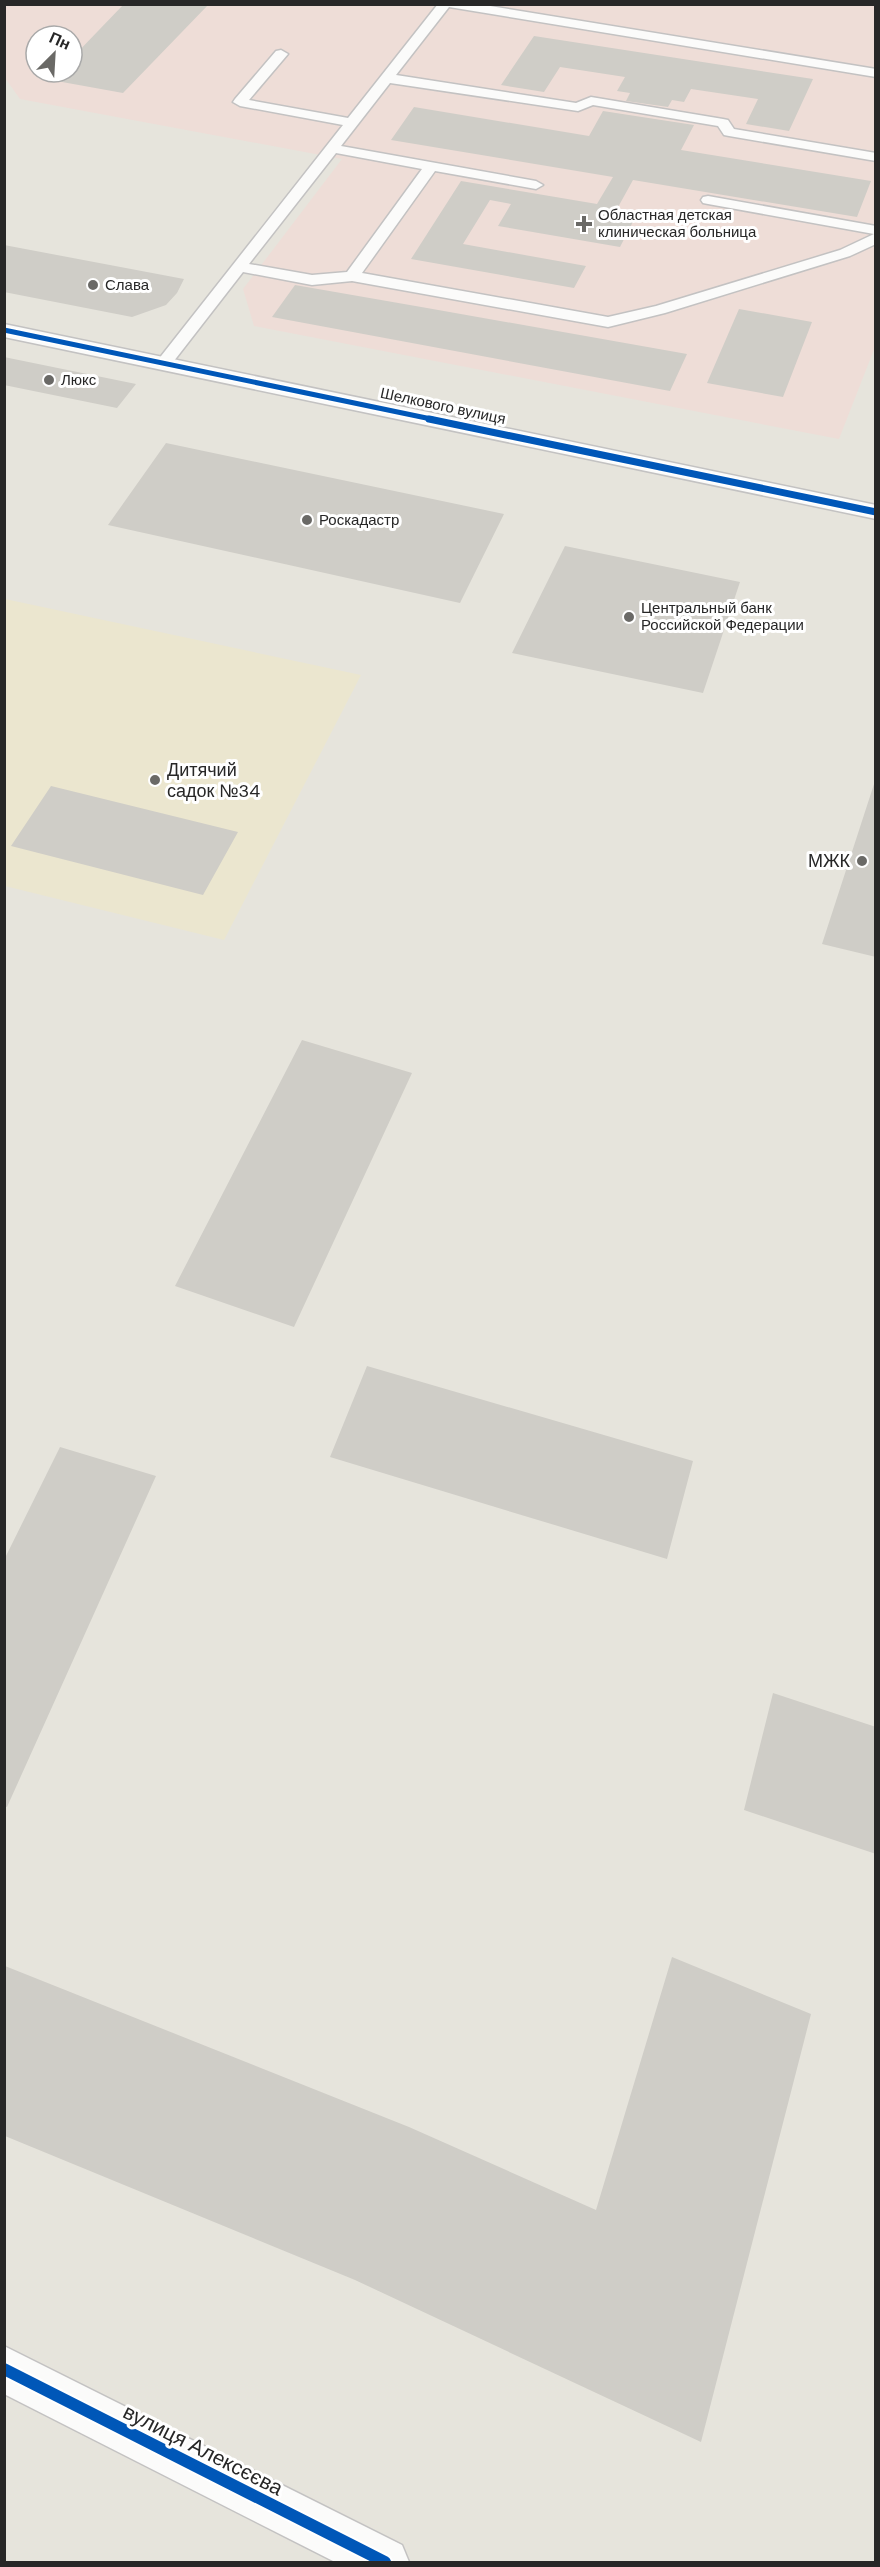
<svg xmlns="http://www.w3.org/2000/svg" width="880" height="2567" viewBox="0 0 880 2567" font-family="'DM Sans',sans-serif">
<rect width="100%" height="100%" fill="#e6e4dc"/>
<path fill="#ebe6cf" d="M5 599 361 675 224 940 5 886Z"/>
<path fill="#eeddd7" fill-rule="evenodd" d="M4 5H875V347L839 439 254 326 243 289 342 159 20 99 5 78ZM36 36H72V72H36Z"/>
<path fill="#cfcdc7" d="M124 4H209L123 93 51 80 58 72H72V58Z
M534 36 813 79 789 131 746 124 758 99 691 89 684 102 672 100 668 107 626 101 630 93 617 91 625 77 560 67 544 92 501 85Z
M414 107 589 136 603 111 694 125 681 150 871 181 857 217 633 180 617 209 638 212 620 247 498 226 511 204 490 200 463 244 586 266 574 288 411 259 461 181 597 204 613 177 391 140Z
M4 245 184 279 177 293 166 305 132 317 4 292Z
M295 285 427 308 687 354 670 391 272 317Z
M739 309 812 322 783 397 707 383Z
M4 357 136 384 117 408 4 385Z
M166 443 504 514 460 603 108 525Z
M565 546 740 582 703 693 512 653Z
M875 781H876V957L822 944Z
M51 786 238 832 203 895 11 846Z
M302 1040 412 1073 294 1327 175 1286Z
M367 1366 693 1461 667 1559 330 1457Z
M60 1447 156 1476 7 1807 4 1806V1560Z
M773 1693 876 1727V1854L744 1810Z
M672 1957 811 2014 701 2442 355 2280 5 2136V1966L409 2127 596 2210Z"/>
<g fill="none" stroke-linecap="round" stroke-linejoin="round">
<g stroke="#c3c2c2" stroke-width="3">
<path id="service" d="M438 4H478L876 69V77L449 7 396 75 576 103 591 97 723 119 728 120 734 129 876 153V161L729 136 724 135 718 126 593 105 578 111 390 83 341 146 536 181 543 185 536 189 435 171 362 273 608 317 656 306 840 250 874 234 708 204 703 203 701 200 703 197 708 196 876 226V244L850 256 665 313 608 327 352 281 312 285 243 272 170 366H158L156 363 158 360 343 125 240 106 233 102 235 99 276 51 281 50 288 54 249 100 348 118ZM336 153 422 169 347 272 312 275 249 264Z"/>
</g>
<g stroke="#c3c2c2" stroke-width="3">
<path id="minor" d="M4 2346 402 2545 409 2562H335L4 2394Z"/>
</g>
<g stroke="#c3c2c2" stroke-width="3">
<path id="tertiary" d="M4 324 876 505V519L4 337Z"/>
</g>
<use href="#service" fill="#fbfbfa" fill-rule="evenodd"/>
<use href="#minor" fill="#fbfbfa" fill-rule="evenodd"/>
<use href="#tertiary" fill="#fbfbfa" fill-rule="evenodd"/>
<g stroke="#fff" stroke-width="8">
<path id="cycleway-far2" d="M4 330 436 420"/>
</g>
<g stroke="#fff" stroke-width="10">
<path id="cycleway-far1" d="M429 419 876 512"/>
</g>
<g stroke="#fff" stroke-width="16">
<path id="cycleway" d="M4 2369 385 2562"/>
</g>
<use href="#cycleway-far2" stroke="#0057b8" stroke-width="5"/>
<use href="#cycleway-far1" stroke="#0057b8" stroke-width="7"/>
<use href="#cycleway" stroke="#0057b8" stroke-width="12"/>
</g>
<g fill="#6a6966" stroke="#fff" stroke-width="2">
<path d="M581 215h6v6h6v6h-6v6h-6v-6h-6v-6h6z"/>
<circle cx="93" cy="285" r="6"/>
<circle cx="49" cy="380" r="6"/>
<circle cx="307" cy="520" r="6"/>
<circle cx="629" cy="617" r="6"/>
<circle cx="155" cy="780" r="6"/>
<circle cx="862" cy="861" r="6"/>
</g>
<g text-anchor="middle" stroke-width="6" stroke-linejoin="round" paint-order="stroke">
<g font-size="15" fill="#272727" stroke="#fff" text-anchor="start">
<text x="598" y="220">Областная детская<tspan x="598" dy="17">клиническая больница</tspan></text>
<text x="105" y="290">Слава</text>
<text x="61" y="385">Люкс</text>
<text x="319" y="525">Роскадастр</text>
<text x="641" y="613">Центральный банк<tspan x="641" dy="17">Российской Федерации</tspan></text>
</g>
<g font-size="15" fill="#272727" stroke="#fff">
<text transform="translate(443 406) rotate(12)" y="5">Шелкового вулиця</text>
</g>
<g font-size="18" fill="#272727" stroke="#fff" text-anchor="start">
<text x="167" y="776">Дитячий<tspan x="167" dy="21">садок №34</tspan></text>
<text x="850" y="867" text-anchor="end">МЖК</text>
</g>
<g font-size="21" fill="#272727" stroke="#fff">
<text transform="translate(203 2450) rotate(27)" y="7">вулиця Алексєєва</text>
</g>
</g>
<rect width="880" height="2567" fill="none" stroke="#272727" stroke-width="12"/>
<g transform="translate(54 54) rotate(24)"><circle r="28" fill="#ffffff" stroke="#a9a9a9" stroke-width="1.5"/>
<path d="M0-4.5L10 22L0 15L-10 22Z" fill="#6a6966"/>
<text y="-9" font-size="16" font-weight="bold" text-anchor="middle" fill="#272727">Пн</text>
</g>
</svg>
